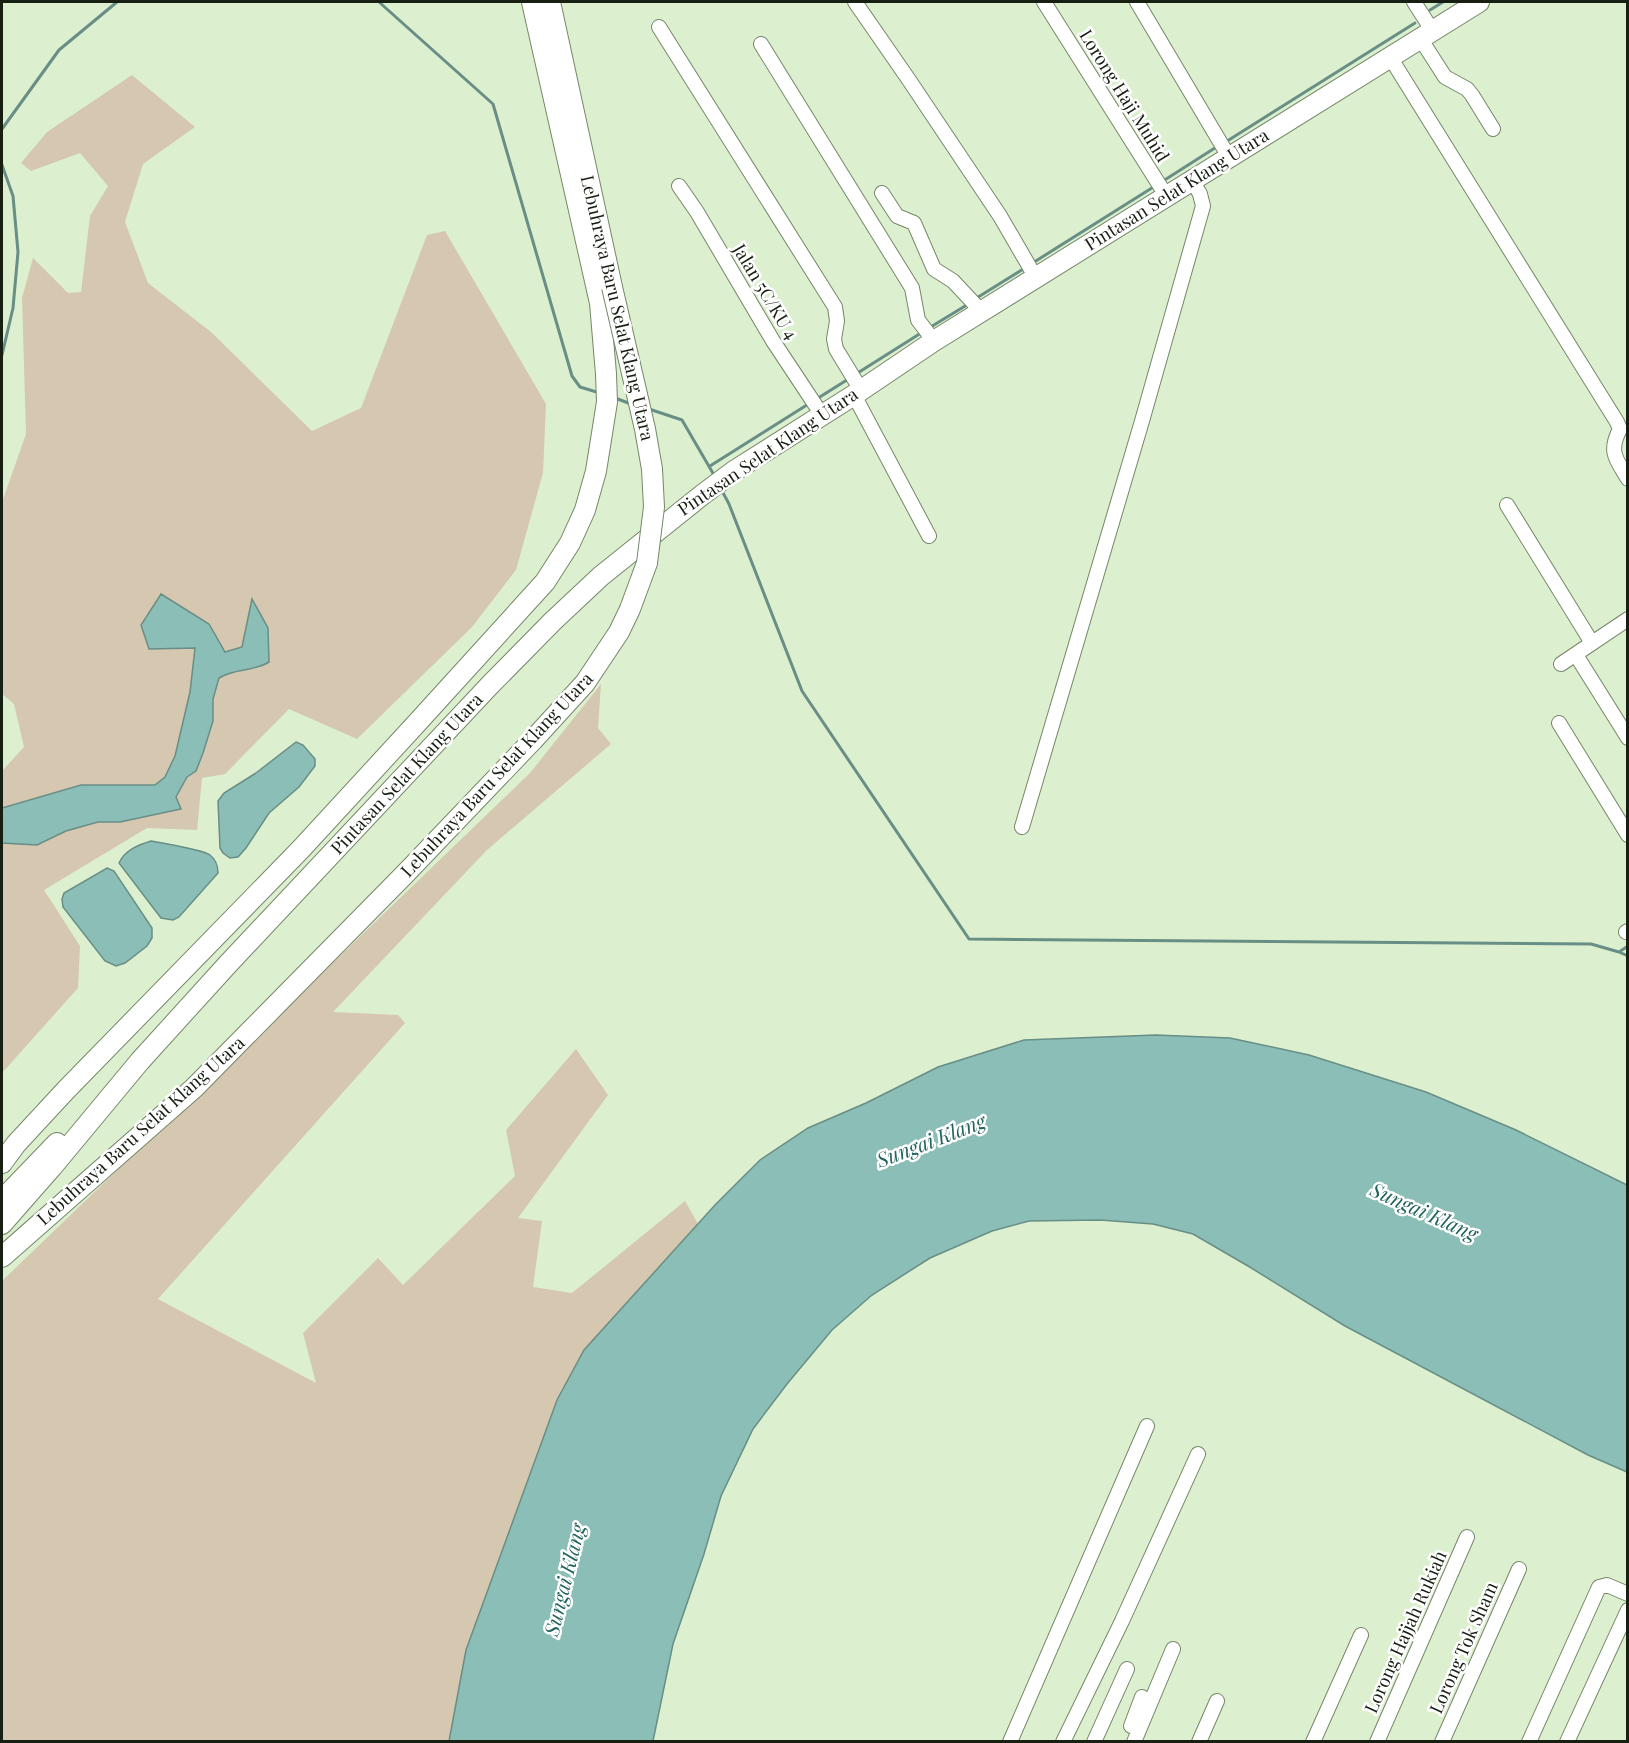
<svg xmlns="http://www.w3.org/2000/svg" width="1629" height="1743" viewBox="0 0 1629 1743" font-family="'Playfair Display',serif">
<rect width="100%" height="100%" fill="#dcf0cf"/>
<path fill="#d6c7b0" d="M132 75 195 127 143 164 125 222 148 283 211 332 312 431 361 408 427 235 445 231 546 404 543 473 516 570 472 627 357 739 289 709 225 774 202 778 197 830 147 828 44 890 80 946 78 988 2 1073V843L37 845 66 831 98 822H120L180 809 176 797 187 777 196 771 203 753 213 721V699L219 678 228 672 260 668 252 600 242 647 225 652 209 624 195 647 190 692 175 756 165 777 155 785H81L2 808V771L24 747 14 704 2 694V502L26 434 22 298 33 258 68 293 81 292 90 216 108 186 80 153 31 171 21 163 47 132Z
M601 684 598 728 611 744 487 850 333 1012 398 1015 405 1023 158 1299 316 1383 303 1333 378 1258 403 1285 515 1176 506 1130 576 1049 608 1095 518 1218 542 1221 533 1287 572 1293 685 1201 698 1224 584 1350 557 1400 466 1650 449 1741 2 1742V1281L530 773Z"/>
<path fill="#8bbeb7" stroke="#688e86" stroke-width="1.5" d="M161 594 209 624 225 652 242 647 252 599 268 628 269 662C253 672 235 668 219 678L213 699V721L203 753 196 771 187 777 176 797 181 809 120 822H98L66 831 37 845 2 843V808L81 785H155L165 777 175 756 190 692 195 648 149 649 141 625Z
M296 742 303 745 315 759V766L299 787 269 813 246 848 238 857 230 858 223 853 220 848 218 801 224 793 256 773Z
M151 841C162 843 204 850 210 855 215 859 218 866 218 873L179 917 173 920 161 918 119 863C125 850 138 845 151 841Z
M107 868 114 871 152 928V938L147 946 125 963 116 966 105 961 63 907 62 899 64 893Z
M1156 1035 1230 1038 1309 1055 1426 1092 1516 1130 1627 1185V1472L1588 1455 1345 1326 1248 1266 1193 1234 1153 1224 1100 1220 1029 1221 992 1231 930 1258 872 1295 832 1330 787 1384 753 1429 721 1496 704 1554 673 1644 653 1741H449L466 1650 557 1400 584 1350 715 1205 760 1160 808 1128 866 1103 938 1067 1024 1040Z"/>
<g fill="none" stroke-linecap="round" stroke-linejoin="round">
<path stroke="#688e86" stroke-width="3" d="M379 2 493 104 572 376 580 387 600 393
M1430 10 1443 2
M2 129 59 50 117 2
M1224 143 1415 23
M2 165 13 196 18 252 13 308 2 355
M1163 181 1218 146
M1031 264 1155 186
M975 299 1025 268
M929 328 970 303
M856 374 921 333
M615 398 631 404
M815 400 850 378
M649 409 682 420 714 475
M710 466 810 403
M721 489 729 504 802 691 969 939 1591 944 1619 952 1628 956
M1619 952 1628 946"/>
<g stroke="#758769" stroke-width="16">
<path id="minor" d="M855 2 909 80 1000 216 1036 278
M1044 2 1167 197
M1137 2 1229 157
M1414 2 1432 30
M659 27 835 307 837 321 834 339 836 349 861 390
M1420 38 1445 77 1467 89 1472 95 1493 129
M761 44 912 288 918 320 934 341
M1390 57 1617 422 1620 429C1608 452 1616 459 1628 479
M679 186 697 212 773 341 822 415
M882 193 897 216 914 223 934 269 953 281 982 312
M854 395 929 536
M1507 505 1592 643
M1576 655 1628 738
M1561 664 1628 619
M1559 723 1628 835
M1022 827 1142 421 1203 206 1200 194 1192 180
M1626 932 1628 931
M1131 1726 1142 1697
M1010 1742 1147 1426
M1063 1742 1122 1621 1198 1454
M1094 1742 1127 1669
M1134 1742 1173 1649
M1199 1742 1217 1701
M1313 1742 1361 1635
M1377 1742 1467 1537
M1442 1742 1519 1569
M1529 1742 1599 1587 1607 1585 1628 1594
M1567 1742 1628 1610"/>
</g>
<g stroke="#758769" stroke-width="22">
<path id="highway" d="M550 2 612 287
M2 1163 16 1144 66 1090 301 849 416 724 545 582 570 543 585 510 596 471 607 402 606 374 600 303 532 2
M2 1200 57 1143
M2 1224 52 1167 140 1061 228 964 490 685 553 621 601 576 702 495 734 471 854 395 934 341 1479 2
M2 1257 194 1088 405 874 533 740"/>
</g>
<use href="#minor" stroke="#fff" stroke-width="14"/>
<use href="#highway" stroke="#fff" stroke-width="20"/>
<g stroke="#758769" stroke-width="22" stroke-linecap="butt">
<path id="highway-bridge" d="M533 740 585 683 619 632 630 609 647 563 654 507 652 469 645 429 612 287"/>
</g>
<use href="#highway-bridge" stroke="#fff" stroke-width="20"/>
</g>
<g text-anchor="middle" stroke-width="5" stroke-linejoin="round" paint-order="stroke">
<g font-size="18" fill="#171e12" stroke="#fff">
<text transform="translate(1124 96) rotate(58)" y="6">Lorong Haji Muhid</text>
<text transform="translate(1177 190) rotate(-32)" y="6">Pintasan Selat Klang Utara</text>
<text transform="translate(765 292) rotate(59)" y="6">Jalan 5C/KU 4</text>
<text transform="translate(617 308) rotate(77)" y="6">Lebuhraya Baru Selat Klang Utara</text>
<text transform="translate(768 452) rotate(-34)" y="6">Pintasan Selat Klang Utara</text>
<text transform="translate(407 774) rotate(-47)" y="6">Pintasan Selat Klang Utara</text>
<text transform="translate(497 775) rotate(-47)" y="6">Lebuhraya Baru Selat Klang Utara</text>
<text transform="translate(141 1131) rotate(-42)" y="6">Lebuhraya Baru Selat Klang Utara</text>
<text transform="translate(1406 1632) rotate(-66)" y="6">Lorong Hajjah Rukiah</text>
<text transform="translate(1464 1648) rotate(-66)" y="6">Lorong Tok Sham</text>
</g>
<g font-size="20" font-style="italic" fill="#20645d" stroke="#fff">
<text transform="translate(931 1141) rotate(-21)" y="7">Sungai Klang</text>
<text transform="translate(1424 1212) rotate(24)" y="7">Sungai Klang</text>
<text transform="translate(565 1580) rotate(-76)" y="7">Sungai Klang</text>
</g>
</g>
<rect width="1629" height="1743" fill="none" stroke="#171e12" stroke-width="6"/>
</svg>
